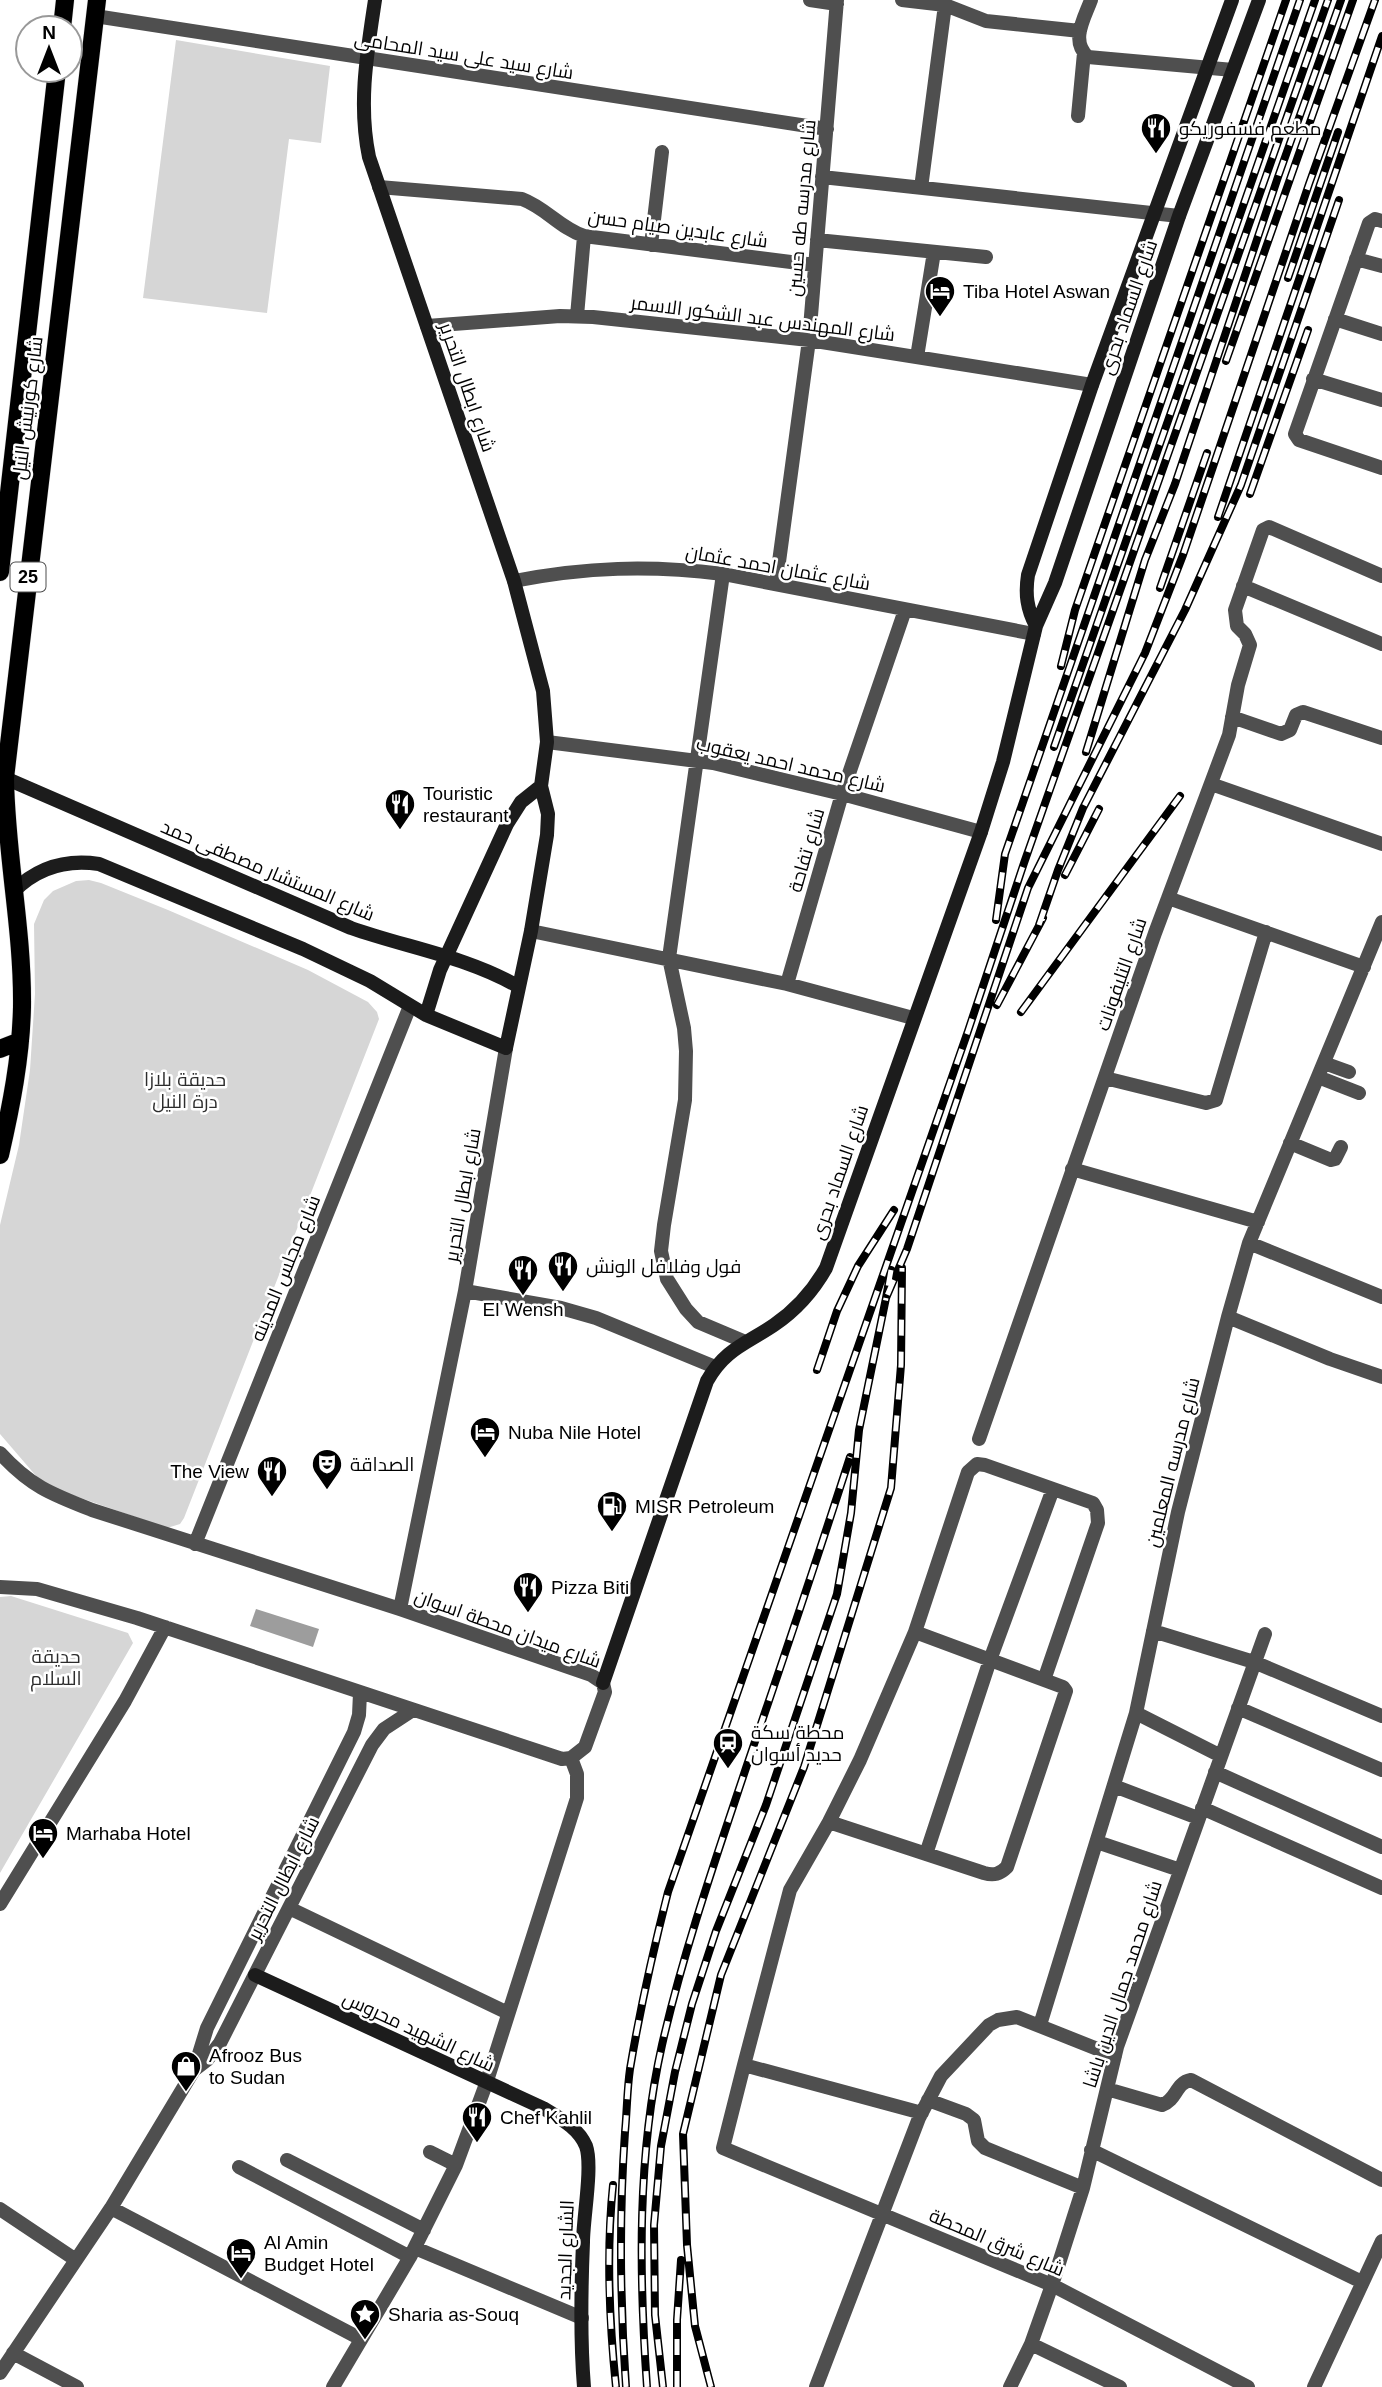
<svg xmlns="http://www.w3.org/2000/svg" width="1382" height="2387" viewBox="0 0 1382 2387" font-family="Arial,Cairo,sans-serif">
<rect width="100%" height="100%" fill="#fff"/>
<path fill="#d6d6d6" d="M176 40 330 66 321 143 289 139 267 313 143 298Z
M89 880 101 883 168 910 308 970 368 1002 377 1012 379 1019 184 1518 180 1524 167 1528 55 1489 37 1477 0 1434V1225L19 1145 30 1070 35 994 34 924 44 900 53 891 76 881Z
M11 1596 128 1633 133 1643 0 1873V1597Z"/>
<path fill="#9d9d9d" d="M256 1609 319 1629 313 1647 250 1626Z"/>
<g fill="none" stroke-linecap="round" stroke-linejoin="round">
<g stroke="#dbdbdb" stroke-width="19">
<path id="primary" d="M62 28 65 0
M0 572 57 70
M0 1049 20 1041
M0 1155C11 1107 21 1057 22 1007 23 930 6 855 5 778L97 0"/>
</g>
<path stroke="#4f4f4f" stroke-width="14" d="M810 0 837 4
M902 0 945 5 986 21 1080 31
M1091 0C1084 19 1070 41 1088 57L1233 70
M95 16 827 129
M1078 116 1084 53
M822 177 1179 216
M379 187 522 199C546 208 560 228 584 236L815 265
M921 188 945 5
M1382 221 1375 219 1369 223 1295 434 1299 440 1382 468
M817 240 986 257
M651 245 662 152
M1356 259 1382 266
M577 316 584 236
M1335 319 1382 334
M427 326 560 316 593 317 809 340 1092 385
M917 357 934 252
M1313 379 1382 400
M723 574 669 958 684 1028 686 1051 685 1100 664 1225 661 1251 667 1279 686 1309 698 1322 743 1341
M514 581C586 567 649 565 723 574L1034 634
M776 584 809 340 837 0
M1243 586 1382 644
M1232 717 1281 734 1290 730 1296 715 1303 712 1382 738
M547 742 713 763 842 794 981 832
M1211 784 1382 844
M1168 898 1364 967
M531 931 787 984 913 1018
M787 984 842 794 905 610
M1324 1063 1349 1072
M1318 1077 1359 1093
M1105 1078 1206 1103 1216 1100 1266 932
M1290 1143 1331 1160 1335 1159 1341 1147
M1072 1169 1258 1222
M1249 1243 1382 1297
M465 1291 561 1308 596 1318 715 1367
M1228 1317 1330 1359 1382 1377
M979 1439 1155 933 1229 735 1238 685 1250 645 1245 634 1237 626 1235 610 1263 530 1269 527 1382 576
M0 1453C30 1486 51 1494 92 1510L400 1609 591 1675 603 1683 605 1692 585 1747 571 1758 562 1759 137 1618 37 1589 0 1587
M195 1544 410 1006
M400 1609 465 1291 506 1048
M1153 1631 1254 1662 1382 1716
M1238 1708 1382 1770
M1136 1713 1221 1756
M1215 1772 1382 1847
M1114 1786 1198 1818
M1202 1808 1382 1888
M829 1822 984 1873C994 1876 1000 1874 1007 1867L1066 1691 1063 1687 915 1632
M1097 1842 1180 1870
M926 1854 990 1660 1053 1489
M0 1904 125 1701 165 1627
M289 1908 508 2013
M1040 2025 1136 1713 1178 1512 1228 1317 1249 1243 1382 922
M744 2065 723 2148 1052 2285 1248 2387
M194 2070 207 2060 220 2043 372 1745 384 1729 413 1710
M1107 2089 1162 2105C1177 2100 1175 2083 1191 2080L1382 2180
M928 2100 966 2114 974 2120 978 2141 985 2148 1083 2188
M922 2113 744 2065 790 1890 829 1822 860 1760 915 1632 968 1472 977 1464 985 1465 1093 1503 1097 1510 1098 1523 1044 1680
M1091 2150 1362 2282
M430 2152 456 2165
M287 2160 424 2230
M239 2167 410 2257
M111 2208 361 2339
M0 2209 76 2260
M415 2248 582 2318
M1031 2344 1120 2387
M13 2353 77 2387
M0 2373 111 2208 194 2070 207 2028 354 1732 359 1715 360 1693
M333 2387 410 2257 456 2165 486 2084 577 1798V1774L571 1758
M816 2387 919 2118 941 2076 989 2025 998 2020 1017 2017 1115 2056
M1010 2387 1031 2344 1052 2285 1083 2188 1117 2047 1265 1634
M1314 2387 1382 2241"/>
<path stroke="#1c1c1c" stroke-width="14" d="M1036 626C1027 609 1025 594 1028 575L1092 385 1232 0
M5 778 351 928C408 948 468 957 519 987
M14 891C38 867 66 859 99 864L303 949 370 981 426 1015 506 1048 531 931 547 835 548 814 541 786 547 742 543 691 514 581 369 157C358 104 367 53 375 0
M426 1015 440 970 507 824 521 802 541 786
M603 1683 707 1381C725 1349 746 1344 774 1325 796 1310 813 1291 826 1268L981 832 1003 762 1036 626 1055 583 1179 216 1259 0
M255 1975 543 2108C559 2118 578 2127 586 2146 593 2166 583 2219 583 2242 581 2290 580 2339 584 2387"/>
<use href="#primary" stroke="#000" stroke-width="18"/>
<g stroke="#000" stroke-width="8">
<path id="rail" d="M1288 278 1338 132
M1226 361 1353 0
M1250 494 1308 330
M1218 517 1382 36
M1160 588 1207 453
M1061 666 1075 610 1286 0
M1054 747 1315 0
M1086 752 1145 560 1175 484 1278 177 1341 0
M1065 875 1099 809
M996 920 1005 854 1300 0
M1039 925 1058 870 1083 808 1185 610 1241 485 1339 200
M997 1005 1043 918
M1021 1012 1180 796
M891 1270 886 1298 907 1249 1028 888 1145 653 1183 555 1309 184 1375 0
M817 1370 837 1311 858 1266 894 1210
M613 2185C606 2253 609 2319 616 2387
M626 2387C620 2302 619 2217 625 2132 627 2111 627 2090 630 2069 640 2009 653 1951 668 1892L968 1031 1024 863 1328 0
M647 2387C639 2274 637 2156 662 2045 684 1949 717 1855 748 1762 783 1660 817 1559 850 1457
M663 2387 655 2315 654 2225 661 2146 675 2072 692 2004 716 1931 766 1805 837 1594 851 1513 859 1430 886 1298
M677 2387V2320L681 2260
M711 2387 695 2326 687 2245 683 2134 721 1975 804 1767 891 1488 901 1365 902 1268"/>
</g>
<use href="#rail" stroke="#fff" stroke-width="5" stroke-dasharray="16" stroke-linecap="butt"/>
</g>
<defs>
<g id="restaurant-pin" transform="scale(1.575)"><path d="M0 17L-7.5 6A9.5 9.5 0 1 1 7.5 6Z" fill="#000" stroke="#fff"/><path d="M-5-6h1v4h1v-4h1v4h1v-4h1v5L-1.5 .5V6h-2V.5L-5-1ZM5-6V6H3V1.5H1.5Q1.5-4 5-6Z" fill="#fff"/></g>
<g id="hotel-pin" transform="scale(1.575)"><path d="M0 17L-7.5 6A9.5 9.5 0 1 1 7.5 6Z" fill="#000" stroke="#fff"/><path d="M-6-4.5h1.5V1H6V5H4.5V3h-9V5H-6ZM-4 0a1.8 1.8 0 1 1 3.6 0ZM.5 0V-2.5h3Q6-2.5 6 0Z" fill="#fff"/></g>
<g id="theatre-pin" transform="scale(1.575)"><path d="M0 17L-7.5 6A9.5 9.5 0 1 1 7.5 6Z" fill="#000" stroke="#fff"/><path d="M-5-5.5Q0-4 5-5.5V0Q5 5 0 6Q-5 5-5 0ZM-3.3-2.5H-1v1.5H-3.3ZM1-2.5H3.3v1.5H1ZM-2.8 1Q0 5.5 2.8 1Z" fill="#fff"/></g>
<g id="fuel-pin" transform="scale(1.575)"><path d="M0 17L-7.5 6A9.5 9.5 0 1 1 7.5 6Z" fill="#000" stroke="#fff"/><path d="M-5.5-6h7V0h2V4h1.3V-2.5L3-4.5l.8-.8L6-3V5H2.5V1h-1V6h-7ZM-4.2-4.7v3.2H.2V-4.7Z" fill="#fff"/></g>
<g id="station-pin" transform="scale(1.575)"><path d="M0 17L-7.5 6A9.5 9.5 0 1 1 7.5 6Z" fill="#000" stroke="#fff"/><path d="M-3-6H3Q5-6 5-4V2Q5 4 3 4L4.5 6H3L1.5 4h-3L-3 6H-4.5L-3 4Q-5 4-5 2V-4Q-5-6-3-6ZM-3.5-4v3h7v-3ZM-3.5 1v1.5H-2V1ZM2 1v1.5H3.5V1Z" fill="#fff"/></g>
<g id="shop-pin" transform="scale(1.575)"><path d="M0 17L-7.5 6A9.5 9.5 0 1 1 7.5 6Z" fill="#000" stroke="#fff"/><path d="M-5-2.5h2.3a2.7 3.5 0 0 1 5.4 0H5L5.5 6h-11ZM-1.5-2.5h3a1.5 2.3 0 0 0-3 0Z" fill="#fff"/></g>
<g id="sight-pin" transform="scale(1.575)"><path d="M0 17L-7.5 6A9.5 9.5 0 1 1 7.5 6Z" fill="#000" stroke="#fff"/><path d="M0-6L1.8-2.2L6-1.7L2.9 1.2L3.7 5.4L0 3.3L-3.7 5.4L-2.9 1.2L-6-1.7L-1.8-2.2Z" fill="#fff"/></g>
</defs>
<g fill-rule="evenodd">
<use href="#restaurant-pin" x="1156" y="128"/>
<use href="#hotel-pin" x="940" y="291"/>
<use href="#restaurant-pin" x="400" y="804"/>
<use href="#restaurant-pin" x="563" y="1266"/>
<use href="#restaurant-pin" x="523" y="1270"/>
<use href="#hotel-pin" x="485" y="1432"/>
<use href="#theatre-pin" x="327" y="1464"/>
<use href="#restaurant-pin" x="272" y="1471"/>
<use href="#fuel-pin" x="612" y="1506"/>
<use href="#restaurant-pin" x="528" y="1587"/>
<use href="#station-pin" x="728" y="1743"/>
<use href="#hotel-pin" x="43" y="1833"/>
<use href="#shop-pin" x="186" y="2066"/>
<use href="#restaurant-pin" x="477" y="2117"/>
<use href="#hotel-pin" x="241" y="2253"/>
<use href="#sight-pin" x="365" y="2314"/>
</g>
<g text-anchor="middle" stroke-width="5" stroke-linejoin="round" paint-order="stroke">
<rect fill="#fff" stroke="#4c4c4c" stroke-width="2" x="10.5" y="562.5" width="35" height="29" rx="5"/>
<g font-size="18" font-weight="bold" fill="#000">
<text x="28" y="583">25</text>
</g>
<g font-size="19" fill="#000" stroke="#fff">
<text transform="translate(464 55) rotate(9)" y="7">شارع سيد على سيد المحامى</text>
<text transform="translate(801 208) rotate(-85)" y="7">شارع مدرسه طه حسين</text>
<text transform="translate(678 228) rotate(8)" y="7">شارع عابدين صيام حسن</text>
<text transform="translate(1128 307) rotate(-71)" y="7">شارع السماد بحرى</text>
<text transform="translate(763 318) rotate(7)" y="7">شارع المهندس عبد الشكور الاسمر</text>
<text transform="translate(468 387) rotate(71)" y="7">شارع ابطال التحرير</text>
<text transform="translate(27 408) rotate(-83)" y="7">شارع كورنيش النيل</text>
<text transform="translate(778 567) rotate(10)" y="7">شارع عثمان احمد عثمان</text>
<text transform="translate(791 764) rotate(13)" y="7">شارع محمد احمد يعقوب</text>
<text transform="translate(806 850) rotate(-74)" y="7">شارع تفاحة</text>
<text transform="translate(268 870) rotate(23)" y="7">شارع المستشار مصطفى حمد</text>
<text transform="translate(1121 974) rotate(-71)" y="7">شارع التليفونات</text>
<text transform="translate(839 1172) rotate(-71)" y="7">شارع السماد بحرى</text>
<text transform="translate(462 1195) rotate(-80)" y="7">شارع ابطال التحرير</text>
<text transform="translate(285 1268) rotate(-68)" y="7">شارع مجلس المدينه</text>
<text transform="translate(1172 1462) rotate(-76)" y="7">شارع مدرسه المعلمين</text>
<text transform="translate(508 1628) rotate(20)" y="7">شارع ميدان محطة اسوان</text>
<text transform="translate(283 1878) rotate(-63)" y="7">شارع ابطال التحرير</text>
<text transform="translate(1122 1984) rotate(-72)" y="7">شارع محمد جمال الدين باشا</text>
<text transform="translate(419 2031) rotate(25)" y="7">شارع الشهيد محروس</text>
<text transform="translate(997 2242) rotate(23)" y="7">شارع شرق المحطة</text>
<text transform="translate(565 2250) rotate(-88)" y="7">الشارع الجديد</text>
</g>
<g font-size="19" fill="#000" stroke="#fff" text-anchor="start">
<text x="1179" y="135">مطعم فسفوريكو</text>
<text x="963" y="298">Tiba Hotel Aswan</text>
<text x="423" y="800">Touristic<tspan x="423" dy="22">restaurant</tspan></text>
<text x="586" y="1273">فول وفلافل الونش</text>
<text x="523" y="1316" text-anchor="middle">El Wensh</text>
<text x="508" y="1439">Nuba Nile Hotel</text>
<text x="350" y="1471">الصداقة</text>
<text x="249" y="1478" text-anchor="end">The View</text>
<text x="635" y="1513">MISR Petroleum</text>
<text x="551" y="1594">Pizza Biti</text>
<text x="751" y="1739">محطة سكة<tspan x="751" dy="22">حديد أسوان</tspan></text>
<text x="66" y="1840">Marhaba Hotel</text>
<text x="209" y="2062">Afrooz Bus<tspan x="209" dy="22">to Sudan</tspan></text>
<text x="500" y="2124">Chef Kahlil</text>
<text x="264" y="2249">Al Amin<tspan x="264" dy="22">Budget Hotel</tspan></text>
<text x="388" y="2321">Sharia as-Souq</text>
</g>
<g font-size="19" fill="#2d2d2d" stroke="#fff">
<text x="185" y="1086">حديقة بلازا<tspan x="185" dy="22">درة النيل</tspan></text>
<text x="56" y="1663">حديقة<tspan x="56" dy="22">السلام</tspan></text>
</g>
</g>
<g transform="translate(49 49)"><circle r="33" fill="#ffffff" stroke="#999999" stroke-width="2"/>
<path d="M0-5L12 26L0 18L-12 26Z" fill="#000000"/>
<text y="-10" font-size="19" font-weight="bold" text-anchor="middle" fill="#000000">N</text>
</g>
</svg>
